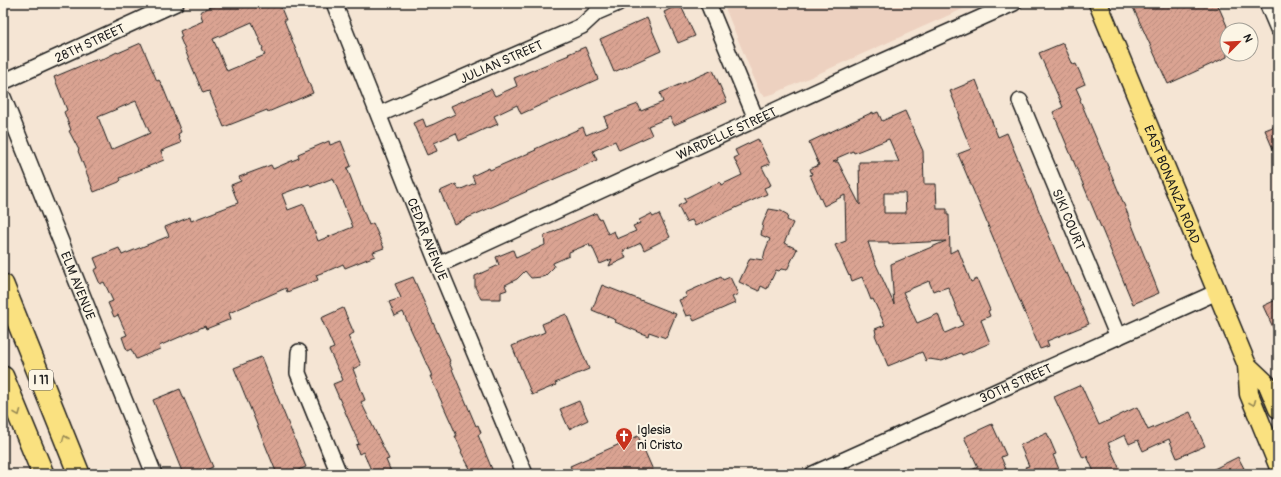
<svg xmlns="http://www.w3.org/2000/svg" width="1281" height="477" viewBox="0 0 1281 477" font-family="Pangolin,sans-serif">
<defs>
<pattern id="building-hatch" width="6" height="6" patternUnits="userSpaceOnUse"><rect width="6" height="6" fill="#daa392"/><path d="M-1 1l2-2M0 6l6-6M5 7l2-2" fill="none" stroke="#ba8c7d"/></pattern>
</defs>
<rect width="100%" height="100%" fill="#f5e5d4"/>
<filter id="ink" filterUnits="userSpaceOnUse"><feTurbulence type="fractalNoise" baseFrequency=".025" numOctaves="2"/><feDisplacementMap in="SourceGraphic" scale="8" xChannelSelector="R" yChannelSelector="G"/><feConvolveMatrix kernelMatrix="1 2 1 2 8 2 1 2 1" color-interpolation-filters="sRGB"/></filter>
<g filter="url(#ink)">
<path fill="#edd1c0" d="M723 3H976L773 94 765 96 760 93Z"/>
<path fill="url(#building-hatch)" stroke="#1c1c1c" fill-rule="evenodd" d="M218 3H279L286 20H284L313 93 268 112 267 110 224 127 209 91 203 93 180 38 182 37 180 31 203 21 200 12ZM252 22 263 48 262 49 265 55 227 71 213 39Z
M1131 3H1217L1227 26V57L1168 84Z
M680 4 695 36 678 43 664 12Z
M647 18 661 51 614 72 600 39Z
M141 43 157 81 159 80 162 85 173 112 181 132 178 134 181 143 161 151 164 160 120 178 121 180 119 182 94 192 78 151 79 150 69 131 71 130 64 112 67 110 54 77 85 64 98 59 99 61 117 52 118 53ZM136 101 150 133 111 150 98 117Z
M1063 43 1073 65 1076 64 1085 84 1076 88 1081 99 1080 100 1123 202 1159 293 1133 304 1053 112 1063 107 1039 53Z
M585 47 598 79 521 114 517 105 494 116 498 124 489 128V127L459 141 456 133 434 143 437 151 427 155 413 123 423 119 426 127 434 124 455 114 451 106 491 89 495 96 517 86 514 78 569 55 568 54Z
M713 70 727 102 674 125 670 117 648 126 652 135 619 150 615 141 593 151 597 160 454 224 440 191 456 184 459 190 475 183 472 176 489 168 490 170 536 150 535 149 583 127 586 135 608 126 604 117 614 113 638 104 641 111 663 102 660 93Z
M976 80 998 137 1007 133 1065 274 1067 273 1089 324 1047 341 1049 346 1040 349 958 154 971 149 958 117 960 116 950 91Z
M905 111 923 151 924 184H936L937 209H947V215H949L950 253 958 249 971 282 977 279 990 310 988 311 990 316 981 320 990 343 962 355 961 353 942 361 929 359 926 361 922 352 888 366 875 335 876 334 875 329 885 325 873 299 871 300 862 277 852 281 850 275 849 276 835 245 846 241 845 195 824 206 810 175 812 174 810 169 819 165 809 142 873 112V114L878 112 882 121ZM889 139 899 162H859L860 205 838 162H833L838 160 837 158 853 151 854 153ZM884 193H905L906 213H884ZM946 241 891 264 894 304 874 260 868 242H889V244ZM929 281 933 291 938 289 939 290 948 287 963 325 945 333 938 314 917 323 903 292Z
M1278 125V161L1265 130Z
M758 139 770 164 762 167 771 185 764 188 767 194 695 226 692 220 686 222 678 206 686 202 684 199 708 187 720 182 721 185 742 175 734 158 738 156 735 150Z
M329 141 330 145 341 141 351 166 347 168 369 225 373 223 384 248 373 252 375 256 345 268 343 264 332 269 316 275 318 280 287 292 286 288 229 313 231 319 206 329 205 326 159 346 160 349 136 359 131 349 127 351 122 337 127 335 118 315 114 317 108 303 113 301 104 282 100 284 94 270 98 268 94 258 119 248 122 255 169 236 165 227 190 217 191 221 238 203 231 185 241 181 239 177 271 165 273 169 289 162 299 158 298 154ZM333 178 353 227 318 241 304 204 288 210 282 194 309 184 311 187Z
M769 209 781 211 788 215 787 220 793 223 784 243 797 249 787 270 781 269 779 271 776 270 767 289 761 286 759 291 739 282 750 258 763 260 765 251 770 239 761 235 763 223Z
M596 213 599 219 601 218 608 234 614 231 617 239 636 231 633 226 640 223 639 220 651 214 653 217 659 214 670 237 644 250 641 243 623 251 626 258 609 266 612 259 600 264 592 246 590 247 589 244 569 252V256L553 263 554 267 545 276 542 277 531 278 525 271 517 279 505 285 507 290 501 292V299H481L475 287V276L499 265 496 257 513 250 516 258 545 245 544 236Z
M413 277 450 361 449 362 476 426 478 425 481 433 478 435 494 474H473L461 452 462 451 455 436H457L430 376H432L403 312 395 316 389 302 401 298 395 284Z
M721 277 723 280 730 277 738 294 732 297 735 303 694 321 691 315 686 316 679 300 687 297 685 293Z
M602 285 676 314 666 338 649 332 648 336 615 322 616 320 592 310Z
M1278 299V338L1263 306Z
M343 308 354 333 348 336 361 365 353 369 365 400 361 402 389 459 386 460 392 474H373L363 452 359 454 356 445 359 444 333 384 343 380 329 350 334 348 321 318Z
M566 314 589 369 555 383 556 385 532 395 512 346 545 332 542 324Z
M261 357 306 467 288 474H277L234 368Z
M1081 385 1099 425 1137 407 1148 430 1190 412 1205 446 1177 458 1169 439 1143 451 1138 440 1129 444 1125 435 1108 443 1122 474H1095L1087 456 1083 458 1054 397Z
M180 389 213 467 196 474H183L153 400Z
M579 401 588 420 569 429 560 409Z
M992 424 1006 455 1001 457 1008 474H963L978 467 964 437Z
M1047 433 1056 454 1053 455 1061 474H1028L1025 467 1029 466 1020 445Z
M638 436 653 470 643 474H574L570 466Z
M1238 457 1247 474H1204Z"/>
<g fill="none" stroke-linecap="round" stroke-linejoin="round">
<g stroke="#1c1c1c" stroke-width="18">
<g id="minor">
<path id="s1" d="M334 3 438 265 525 474"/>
<path d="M708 3 756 119"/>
<path d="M1267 3 1278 29"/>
<path id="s2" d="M3 82 176 3"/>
<path id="s3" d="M3 97 154 474"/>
<path id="s4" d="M1020 101 1118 337"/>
<path id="s5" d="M380 114 582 26 597 12 618 3"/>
<path id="s6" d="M438 265 868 68 1014 3"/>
<path d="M299 352 298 373 339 474"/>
<path id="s7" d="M813 474 1217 292"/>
</g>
</g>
<g stroke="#1c1c1c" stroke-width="21">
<g id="major">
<path id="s8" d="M1098 3 1247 365 1249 394 1278 465"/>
<path d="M1247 365 1268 385 1278 409"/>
</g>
</g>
<g stroke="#1c1c1c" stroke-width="24">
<path id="highway" d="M3 285 79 474
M3 377 43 474"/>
</g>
<use href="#minor" stroke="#fcf5e5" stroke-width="15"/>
<use href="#major" stroke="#fae180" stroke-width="18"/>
<use href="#highway" stroke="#fae180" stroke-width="21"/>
</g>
<defs><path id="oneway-chevron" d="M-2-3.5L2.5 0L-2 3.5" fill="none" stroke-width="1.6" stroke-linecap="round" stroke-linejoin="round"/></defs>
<g stroke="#968853">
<use href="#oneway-chevron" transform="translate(1253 403) rotate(68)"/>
<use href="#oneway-chevron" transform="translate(18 413) rotate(68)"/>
<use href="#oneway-chevron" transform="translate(65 438) rotate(-112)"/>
</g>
</g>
<defs>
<g id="church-pin" transform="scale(0.9)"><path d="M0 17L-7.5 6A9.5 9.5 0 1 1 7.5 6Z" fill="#c8321e" stroke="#fcf5e5"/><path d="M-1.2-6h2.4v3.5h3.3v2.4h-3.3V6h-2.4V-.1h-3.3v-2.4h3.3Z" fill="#fff"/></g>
</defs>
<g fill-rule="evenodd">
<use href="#church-pin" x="624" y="436"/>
</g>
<g text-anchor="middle" stroke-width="4" stroke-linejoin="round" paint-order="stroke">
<rect fill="#fcf5e5" stroke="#5f5d58" stroke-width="1" x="29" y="370" width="24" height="20" rx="3"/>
<g font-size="12" font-weight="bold" fill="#1c1c1c">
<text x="41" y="384">I 11</text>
</g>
<g font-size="13" fill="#1c1c1c" stroke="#fcf5e5">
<text dy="5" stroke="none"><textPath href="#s2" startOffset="95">28TH STREET</textPath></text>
<text dy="5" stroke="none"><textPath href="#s5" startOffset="132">JULIAN STREET</textPath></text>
<text dy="5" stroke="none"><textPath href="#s6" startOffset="317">WARDELLE STREET</textPath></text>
<text dy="5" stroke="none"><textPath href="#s8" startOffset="196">EAST BONANZA ROAD</textPath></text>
<text dy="5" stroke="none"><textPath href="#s4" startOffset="128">SIKI COURT</textPath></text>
<text dy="5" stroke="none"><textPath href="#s1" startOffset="254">CEDAR AVENUE</textPath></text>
<text dy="5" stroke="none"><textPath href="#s3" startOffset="203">ELM AVENUE</textPath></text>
<text dy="5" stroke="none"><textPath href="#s7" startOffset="222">30TH STREET</textPath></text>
</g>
<g font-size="13" fill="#1c1c1c" stroke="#fcf5e5" text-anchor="start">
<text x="637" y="434">Iglesia<tspan x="637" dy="15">ni Cristo</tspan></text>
</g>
</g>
<rect width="1281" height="477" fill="none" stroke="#fcf5e5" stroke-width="16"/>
<rect x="8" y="8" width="1265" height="461" fill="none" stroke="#1c1c1c" stroke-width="1.5" filter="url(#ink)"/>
<g transform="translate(1239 42) rotate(66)"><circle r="19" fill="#fcf5e5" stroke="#a29e95"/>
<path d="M0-3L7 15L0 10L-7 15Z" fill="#c8321e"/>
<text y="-6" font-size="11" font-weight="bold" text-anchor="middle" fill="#1c1c1c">N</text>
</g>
</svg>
